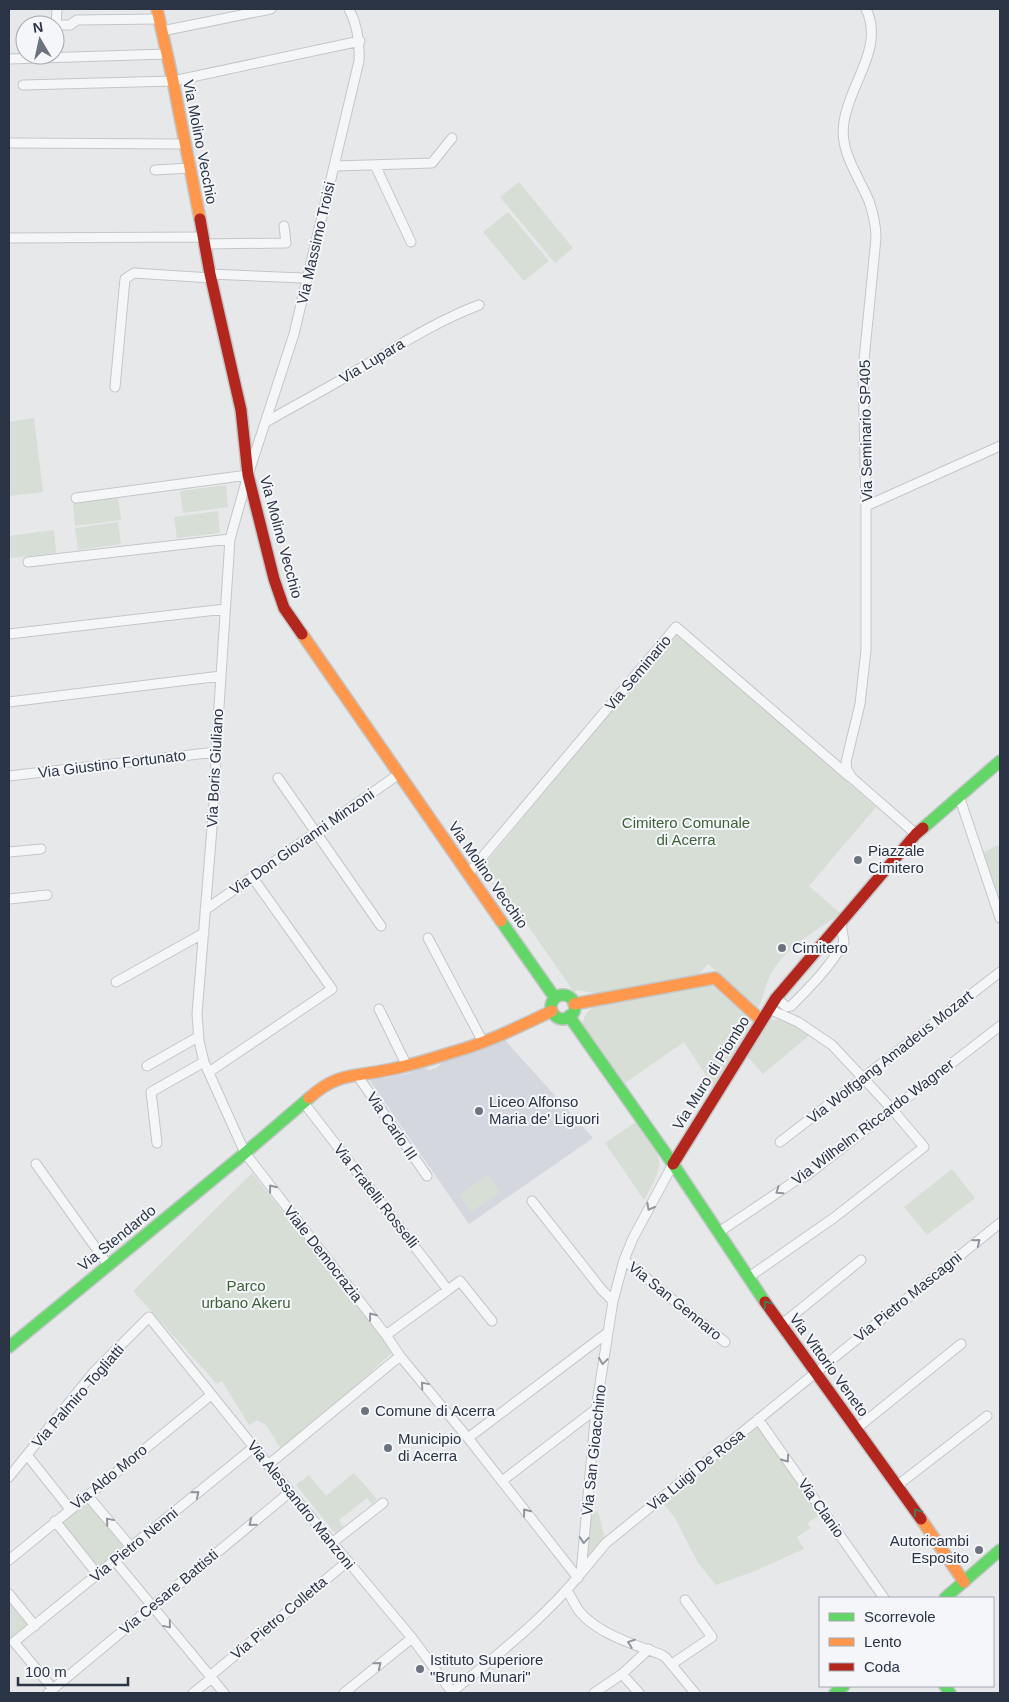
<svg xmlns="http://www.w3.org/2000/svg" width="1009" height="1702" viewBox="0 0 1009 1702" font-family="Arial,sans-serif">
<rect width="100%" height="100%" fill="#e6e8ea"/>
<path fill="#d4d7dd" d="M504 1039 593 1138 469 1224 370 1081 371 1078 381 1076 386 1078 410 1073 413 1069 420 1067 430 1070 436 1068 445 1060Z"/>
<path fill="#d6ded6" d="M519 182 573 248 555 263 500 197Z
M508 212 549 261 524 281 483 232Z
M34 418 43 492 9 496V422Z
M226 485 228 507 183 513 180 491Z
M118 497 121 520 75 526 73 503Z
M218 511 220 533 177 538 174 517Z
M118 522 121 544 78 550 75 528Z
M54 530 56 553 11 558 9 536Z
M676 632 876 807 809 886 841 914C816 930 781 950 769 978 764 988 764 998 758 1007L708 964 699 974 668 983 600 994 577 990 574 992 485 864Z
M998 845 1000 850V907L982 853Z
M710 984 745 1015 749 1019 750 1025 713 1086 684 1042 625 1083 583 1027C582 1016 588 1011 596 1005Z
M780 1019 812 1033 763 1074 746 1055 768 1021Z
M636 1122C662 1159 668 1157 644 1200L605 1143Z
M952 1169 975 1198 927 1235 904 1207Z
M252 1173 394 1351 283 1452 266 1425 257 1420 249 1425 222 1381 217 1384 133 1291Z
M488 1175 500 1192 471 1212 459 1195Z
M757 1426 820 1515 807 1523 811 1528 797 1537 804 1549 755 1571 716 1585 698 1563 675 1518 663 1503Z
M354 1473 377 1499 372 1504 367 1498 339 1520 343 1527 335 1533 296 1485 309 1475 326 1496Z
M86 1499 125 1546 98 1568 59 1521Z
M598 1511 606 1543 581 1573 587 1515Z
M9 1600 28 1624 9 1639Z"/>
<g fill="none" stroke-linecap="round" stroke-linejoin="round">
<g stroke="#c4c6c8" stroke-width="11">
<path id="street" d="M57 9 56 25H70L77 20 159 19
M349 9C358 26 360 42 359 61L294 334 248 475 230 539 216 752 215 790 197 1014 199 1041 204 1062 245 1153 386 1335 400 1356 468 1438 578 1578
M866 9C885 48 849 84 844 122 839 151 858 175 869 201 873 213 876 225 876 238L863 370 866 506V650L860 704 846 762 847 770 852 778 916 834
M162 31 271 9
M9 59 167 54
M23 85 173 81 360 41
M9 143 185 144
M375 165 411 242
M335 166 432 163 452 138
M155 170 190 168
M9 238 203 237
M204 244 286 243 284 226
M210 274 303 278
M115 387 125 279 134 273 211 278
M266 422C295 405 325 390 354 372 395 348 434 322 479 305
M76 498 248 475
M866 506 1000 446
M28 562 230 539
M9 634 225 609
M9 702 221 676
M9 776 216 752
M278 778 381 926
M959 796 1000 918
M9 852 41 849
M469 873 676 627 850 777
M9 899 47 895
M205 910 399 774
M428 938 483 1042
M116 982 204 933
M776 998 787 1007 791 1006C811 986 830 967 844 942L841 923
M379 1009 407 1066
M147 1066 198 1037
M209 1072 332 989 253 878
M357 1075 427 1176
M304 1103 448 1290 460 1281 492 1321
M780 1142 1000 972
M157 1143 151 1092 204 1062
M36 1164 108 1265
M532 1201 602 1290 613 1301
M719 1232 795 1181 806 1176 1000 1026
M624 1260 725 1342
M749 1277 835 1217 924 1147 892 1109 832 1045 798 1022 769 1009
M781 1325 861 1260
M386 1335 448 1290
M758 1419 884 1598
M857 1428 961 1344
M468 1438 607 1333
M27 1455 70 1509
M268 1465 400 1356
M9 1477 93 1373 149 1317 290 1492 412 1638 452 1692C497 1655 545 1618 581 1573L596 1409 613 1301 624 1260 633 1238 673 1164
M502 1481 596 1409
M898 1485 987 1416
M87 1495 131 1547
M55 1521 98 1575
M332 1543 383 1503
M9 1560 211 1395
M115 1561 224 1693
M581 1573 606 1543 1000 1223
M567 1590C571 1597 575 1605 579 1611 599 1635 634 1644 662 1655L666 1658 695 1693
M9 1594 35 1626
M672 1664 712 1637 685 1600
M622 1674 639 1693
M210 1676 348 1561
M53 1689 14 1642 254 1447
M48 1693 290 1492
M193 1693 212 1678
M344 1693 412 1638
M594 1693 622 1674 649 1649"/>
</g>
<g stroke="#c4c6c8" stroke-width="14">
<path id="fast" d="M923 828 1000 761
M501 921 555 998
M551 1007a12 12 0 1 1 24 0a12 12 0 1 1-24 0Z
M569 1016 673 1164 765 1302
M9 1347 245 1153 309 1098
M945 1598 1000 1550
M945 1686 950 1693
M835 1693 844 1686"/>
</g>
<g stroke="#c4c6c8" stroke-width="14">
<path id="slow" d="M157 9 173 81 200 219
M302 634 501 921
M574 1004 715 978 761 1020
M309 1098C337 1073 352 1077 387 1070 409 1066 431 1059 453 1052 487 1043 520 1026 552 1011
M921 1519 964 1582"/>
</g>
<g stroke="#c4c6c8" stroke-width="14">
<path id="jam" d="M200 219 210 274 241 410 248 475 274 579 284 608 302 634
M673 1164 776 998 916 834 923 828
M765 1302 921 1519"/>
</g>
<use href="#street" stroke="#f5f6f7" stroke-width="9"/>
<use href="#fast" stroke="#63d668" stroke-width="11"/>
<use href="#slow" stroke="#ff974d" stroke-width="11"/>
<use href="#jam" stroke="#b3261e" stroke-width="11"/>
</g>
<defs><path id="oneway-chevron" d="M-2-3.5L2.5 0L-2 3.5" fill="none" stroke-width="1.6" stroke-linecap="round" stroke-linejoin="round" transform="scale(1.25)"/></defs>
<g stroke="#90959e">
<use href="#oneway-chevron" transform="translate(272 1188) rotate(-128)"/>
<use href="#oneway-chevron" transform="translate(779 1191) rotate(146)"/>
<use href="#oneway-chevron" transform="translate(650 1207) rotate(118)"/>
<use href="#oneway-chevron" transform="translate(977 1242) rotate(-39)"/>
<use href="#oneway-chevron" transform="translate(372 1316) rotate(-128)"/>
<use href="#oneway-chevron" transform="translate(603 1361) rotate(98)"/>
<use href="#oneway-chevron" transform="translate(424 1385) rotate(-130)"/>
<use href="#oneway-chevron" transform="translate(786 1459) rotate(54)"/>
<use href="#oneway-chevron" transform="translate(196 1494) rotate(-39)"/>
<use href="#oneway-chevron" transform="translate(526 1512) rotate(-128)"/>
<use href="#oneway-chevron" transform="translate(109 1521) rotate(-130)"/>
<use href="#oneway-chevron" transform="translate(252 1523) rotate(140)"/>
<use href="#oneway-chevron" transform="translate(584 1540) rotate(95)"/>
<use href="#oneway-chevron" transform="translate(168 1625) rotate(50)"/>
<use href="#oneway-chevron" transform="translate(631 1643) rotate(-159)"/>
<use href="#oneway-chevron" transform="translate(378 1665) rotate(-39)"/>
</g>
<g stroke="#447d55">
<use href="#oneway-chevron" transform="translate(767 1304) rotate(-124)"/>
<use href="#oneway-chevron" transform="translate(917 1512) rotate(-124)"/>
</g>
<g fill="#6c737f" stroke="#f4f6f9" stroke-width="2">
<circle cx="858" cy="860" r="5"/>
<circle cx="782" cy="948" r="5"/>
<circle cx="479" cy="1111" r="5"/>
<circle cx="365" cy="1411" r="5"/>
<circle cx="388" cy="1448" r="5"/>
<circle cx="979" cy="1550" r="5"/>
<circle cx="420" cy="1669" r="5"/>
</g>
<g text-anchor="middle" stroke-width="4" stroke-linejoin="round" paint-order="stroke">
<g font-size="15" fill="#2b3445" stroke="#f4f6f9">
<text transform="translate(200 142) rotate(79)" y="5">Via Molino Vecchio</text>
<text transform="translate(316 243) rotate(-77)" y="5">Via Massimo Troisi</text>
<text transform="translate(372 361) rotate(-31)" y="5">Via Lupara</text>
<text transform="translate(866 431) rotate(-91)" y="5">Via Seminario SP405</text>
<text transform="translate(281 537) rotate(75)" y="5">Via Molino Vecchio</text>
<text transform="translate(638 673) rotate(-50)" y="5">Via Seminario</text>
<text transform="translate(112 764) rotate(-7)" y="5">Via Giustino Fortunato</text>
<text transform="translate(215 768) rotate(-87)" y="5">Via Boris Giuliano</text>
<text transform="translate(302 842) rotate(-35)" y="5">Via Don Giovanni Minzoni</text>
<text transform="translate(488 875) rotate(55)" y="5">Via Molino Vecchio</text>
<text transform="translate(890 1057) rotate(-38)" y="5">Via Wolfgang Amadeus Mozart</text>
<text transform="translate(711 1073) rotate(-58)" y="5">Via Muro di Piombo</text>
<text transform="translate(873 1122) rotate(-37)" y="5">Via Wilhelm Riccardo Wagner</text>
<text transform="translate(392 1126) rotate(56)" y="5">Via Carlo III</text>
<text transform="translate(376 1196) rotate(52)" y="5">Via Fratelli Rosselli</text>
<text transform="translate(117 1238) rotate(-39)" y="5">Via Stendardo</text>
<text transform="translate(323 1254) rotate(52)" y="5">Viale Democrazia</text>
<text transform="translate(908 1297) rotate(-39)" y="5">Via Pietro Mascagni</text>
<text transform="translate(675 1301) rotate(39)" y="5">Via San Gennaro</text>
<text transform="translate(829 1365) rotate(54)" y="5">Via Vittorio Veneto</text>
<text transform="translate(78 1396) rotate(-49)" y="5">Via Palmiro Togliatti</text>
<text transform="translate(594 1450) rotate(-84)" y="5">Via San Gioacchino</text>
<text transform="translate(696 1470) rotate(-39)" y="5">Via Luigi De Rosa</text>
<text transform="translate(109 1477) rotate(-39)" y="5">Via Aldo Moro</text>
<text transform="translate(301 1505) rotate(51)" y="5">Via Alessandro Manzoni</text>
<text transform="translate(821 1508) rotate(55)" y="5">Via Clanio</text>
<text transform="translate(134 1545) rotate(-39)" y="5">Via Pietro Nenni</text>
<text transform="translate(169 1592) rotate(-40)" y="5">Via Cesare Battisti</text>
<text transform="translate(279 1618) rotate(-40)" y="5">Via Pietro Colletta</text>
</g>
<g font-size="15" fill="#3f6138" stroke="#f4f6f9">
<text x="686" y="828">Cimitero Comunale<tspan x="686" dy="17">di Acerra</tspan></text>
<text x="246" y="1291">Parco<tspan x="246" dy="17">urbano Akeru</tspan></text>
</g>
<g font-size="15" fill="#2b3445" stroke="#f4f6f9" text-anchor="start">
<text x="868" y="856">Piazzale<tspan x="868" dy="17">Cimitero</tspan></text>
<text x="792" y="953">Cimitero</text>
<text x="489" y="1107">Liceo Alfonso<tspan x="489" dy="17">Maria de' Liguori</tspan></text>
<text x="375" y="1416">Comune di Acerra</text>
<text x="398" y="1444">Municipio<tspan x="398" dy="17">di Acerra</tspan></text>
<text x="969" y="1546" text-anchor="end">Autoricambi<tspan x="969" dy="17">Esposito</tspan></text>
<text x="430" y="1665">Istituto Superiore<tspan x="430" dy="17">"Bruno Munari"</tspan></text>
</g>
</g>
<rect width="1009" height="1702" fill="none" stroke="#2b3445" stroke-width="20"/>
<rect x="819" y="1597" width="175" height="90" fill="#f4f6f9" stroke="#a4a8b1"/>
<rect x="829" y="1613" width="25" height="8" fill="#63d668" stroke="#a4a8b1"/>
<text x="864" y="1622" font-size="15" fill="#2b3445">Scorrevole</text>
<rect x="829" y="1638" width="25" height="8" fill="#ff974d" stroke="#a4a8b1"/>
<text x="864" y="1647" font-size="15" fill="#2b3445">Lento</text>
<rect x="829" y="1663" width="25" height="8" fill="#b3261e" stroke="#a4a8b1"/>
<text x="864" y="1672" font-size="15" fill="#2b3445">Coda</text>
<g transform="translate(40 40) rotate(351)"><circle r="24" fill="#f4f6f9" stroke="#a4a8b1"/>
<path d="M0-4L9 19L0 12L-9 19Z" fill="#6c737f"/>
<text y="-8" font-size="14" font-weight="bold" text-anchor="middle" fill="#2b3445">N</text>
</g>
<path d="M18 1677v8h110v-8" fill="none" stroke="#2b3445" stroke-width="2.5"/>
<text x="25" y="1677" font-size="15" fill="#2b3445" stroke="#f4f6f9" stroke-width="4" paint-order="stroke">100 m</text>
</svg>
